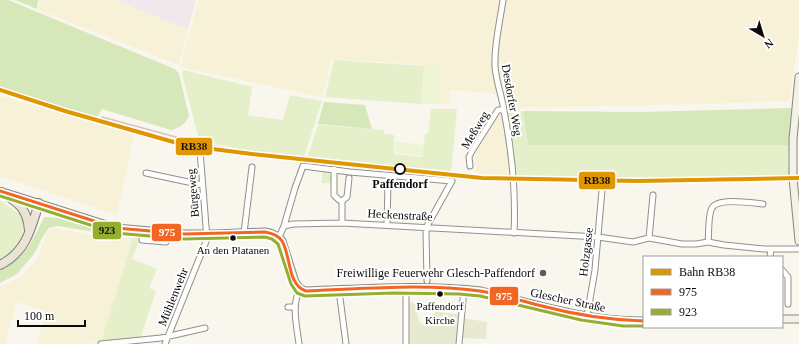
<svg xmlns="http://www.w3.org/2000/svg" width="799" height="344" viewBox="0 0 799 344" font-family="'Times New Roman',serif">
<rect width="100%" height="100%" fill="#f9f6ed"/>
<path fill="#f0e8eb" d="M115 0H196L188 30Z"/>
<path fill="#f7f1d8" d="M39 0H115L188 30 179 65 38 10Z
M198 0H501L494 38 499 95 487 93 450 90 449 104H421L424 65 332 59 322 97 184 68 181 65Z
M505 0H799V38L789 101 703 104 506 108 498 62 499 39Z
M0 96 134 135 117 215 0 176Z
M499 115 501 117 504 123 510 158V175L476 174V152L477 148Z
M55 228 89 234 95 235 102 231 134 235 101 342 86 344H37L46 311 17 302 5 344H0V287L21 277 38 257 47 232 50 229Z"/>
<path fill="#e5f0cb" d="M334 60 424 66 421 104 325 97Z
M183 70 252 87 248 115 283 120 290 95 322 101 304 157 251 152 199 140 182 74Z
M431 109H457L451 173 307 158 318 125 384 130V134L394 135V154L422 157 425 134H428Z
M523 111 528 145H790V176L637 179 515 176 507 113Z
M322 169 333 170V183H322Z
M0 200 21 215 26 221C25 237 15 253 0 259Z
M134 235 141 236 132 259 157 269 149 288 156 291 140 339 101 342Z"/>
<path fill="#d6e8b9" d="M0 0H8L175 69 179 74 189 116C185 124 180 128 171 130L102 109 97 117 14 93 0 87Z
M15 0H38L37 9Z
M324 102 365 105 372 129 318 124Z
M791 108 790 145H528L523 111 643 112Z
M44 217 59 218 95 228 94 232 58 226 49 228 43 236 34 254 17 274 0 283V270C23 259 34 239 44 217Z"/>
<path fill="#e7ead0" d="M408 302 419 304 417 314 420 323 426 325 432 319 433 315 436 312 458 314 456 344H409L410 326 408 322Z
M463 318 487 322 486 339 461 338Z"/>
<path fill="#eff4d5" d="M425 66 443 67 439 104 422 103Z
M395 141 423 145 422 156 395 153Z"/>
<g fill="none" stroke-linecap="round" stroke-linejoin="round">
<g stroke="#92908c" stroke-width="7">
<path id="street" d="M503 0C500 22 494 44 495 66 496 82 502 96 504 111 512 152 516 192 514 233
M470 166 469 157 472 151 498 110H504
M334 169V195L339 200 342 201V223
M146 173 202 185
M342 201 347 197 349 178
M387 224 388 183
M284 226 293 224 342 223 598 237 633 242 649 238 682 244H696L708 242 724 245 764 249H799
M244 233 252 167
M279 237 284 226 295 188 303 166 350 172 452 181 427 226 426 232 427 281
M649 238 653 195
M142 240 166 242 168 233
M708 242C709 234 708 214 712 208 718 197 752 203 763 204
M770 257 771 249
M782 270 788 277V304
M339 290 346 344
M288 307H295
M587 316 595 270 602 190
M101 344 161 338 205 328
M165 344 207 239 200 151
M299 344C297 327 291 305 300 289
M406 344V287
M459 344 464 289"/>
</g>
<g stroke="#888783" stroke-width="9">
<path id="secondary" d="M799 77 793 139V178L799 241
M6 193 116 228 185 234H216L265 232C272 233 277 235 282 241L295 282 300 289 306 291C364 289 423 284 481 291 535 304 588 322 644 321
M782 319H799"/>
</g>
<g stroke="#7f7e7a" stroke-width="10">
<path id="primary" d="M2 192C19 204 27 208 29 230
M0 265C26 252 31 229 39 203"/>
</g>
<use href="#street" stroke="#fefefc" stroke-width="5"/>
<use href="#secondary" stroke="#f4f1e7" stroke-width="7"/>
<use href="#primary" stroke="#ebe4d6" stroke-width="8"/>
<path stroke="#d7c2c4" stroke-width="1.5" d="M102 117 187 140 252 154"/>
<g stroke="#fff" stroke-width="6">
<path id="bus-1" d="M0 191 116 228 185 234 265 232C271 233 278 235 282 241 291 255 287 285 306 291 363 289 422 283 480 291 500 294 521 301 542 306 576 315 609 320 644 321"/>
</g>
<g stroke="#fff" stroke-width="6">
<path id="bus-2" d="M0 196 115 233 185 239 265 237 272 239 278 244 291 284 297 293 305 296 394 293 459 294 480 296 581 320 623 326H644"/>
</g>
<use href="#bus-1" stroke="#f26522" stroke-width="3"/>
<use href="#bus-2" stroke="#95ae30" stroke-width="3"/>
<g stroke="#fff" stroke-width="7">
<path id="rail-1" d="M0 90 65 111 177 143 197 147 252 154 482 178 637 181 799 178"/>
</g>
<use href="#rail-1" stroke="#df9601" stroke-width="4"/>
</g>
<circle fill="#fff" stroke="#0a0a0a" stroke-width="2" cx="400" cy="169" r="5"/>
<g fill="#0a0a0a" stroke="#fff" stroke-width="1.5">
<circle cx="233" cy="238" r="3.5"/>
<circle cx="440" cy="294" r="3.5"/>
</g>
<circle fill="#5e5d59" stroke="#fff" stroke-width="1.5" cx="543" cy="273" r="4"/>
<g text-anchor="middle" stroke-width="4" stroke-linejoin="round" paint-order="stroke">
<g font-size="11" fill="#0a0a0a" stroke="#fff">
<text x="233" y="254">An den Platanen</text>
<text x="440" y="310">Paffendorf<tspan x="440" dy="14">Kirche</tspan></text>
</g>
<g font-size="12" fill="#0a0a0a" stroke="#fff">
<text transform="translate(512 100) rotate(80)" y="4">Desdorfer Weg</text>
<text transform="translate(475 130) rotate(-59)" y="4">Meßweg</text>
<text transform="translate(193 193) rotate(-95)" y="4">Bürgeweg</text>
<text transform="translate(400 215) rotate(3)" y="4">Heckenstraße</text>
<text transform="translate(586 252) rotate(-83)" y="4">Holzgasse</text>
<text transform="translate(173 297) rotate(-68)" y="4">Mühlenwehr</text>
<text transform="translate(568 300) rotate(12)" y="4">Glescher Straße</text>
</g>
<g font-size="12" font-weight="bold" fill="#0a0a0a" stroke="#fff">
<text x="400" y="188">Paffendorf</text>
</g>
<g font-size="12" fill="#0a0a0a" stroke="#fff" text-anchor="end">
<text x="535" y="277">Freiwillige Feuerwehr Glesch-Paffendorf</text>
</g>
</g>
<g stroke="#fff" stroke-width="1.5">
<rect x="175" y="137" width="38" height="19" rx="4" fill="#df9601"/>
<rect x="578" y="171" width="38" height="19" rx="4" fill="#df9601"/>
<rect x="92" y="221" width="30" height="19" rx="4" fill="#95ae30"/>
<rect x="151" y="223" width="31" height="19" rx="4" fill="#f26522"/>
<rect x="489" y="286" width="30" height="20" rx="4" fill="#f26522"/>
</g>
<g font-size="11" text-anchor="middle" font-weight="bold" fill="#fff">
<text x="167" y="236">975</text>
<text x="504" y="300">975</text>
</g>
<g font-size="11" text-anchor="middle" font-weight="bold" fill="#111">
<text x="194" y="150">RB38</text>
<text x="597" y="184">RB38</text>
<text x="107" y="234">923</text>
</g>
<rect x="643" y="256" width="140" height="72" fill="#ffffff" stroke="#9d9d9d"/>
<rect x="651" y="269" width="20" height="6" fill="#df9601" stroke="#9d9d9d"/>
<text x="679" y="276" font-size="12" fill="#0a0a0a">Bahn RB38</text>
<rect x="651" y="289" width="20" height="6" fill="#f26522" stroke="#9d9d9d"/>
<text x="679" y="296" font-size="12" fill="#0a0a0a">975</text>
<rect x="651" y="309" width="20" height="6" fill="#95ae30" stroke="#9d9d9d"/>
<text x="679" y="316" font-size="12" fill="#0a0a0a">923</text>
<g transform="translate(763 36) rotate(142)" stroke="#ffffff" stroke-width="3" paint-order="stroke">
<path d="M0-3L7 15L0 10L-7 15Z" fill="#0a0a0a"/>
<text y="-6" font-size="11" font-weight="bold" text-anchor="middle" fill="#0a0a0a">N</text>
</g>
<path d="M18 320v6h67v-6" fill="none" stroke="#0a0a0a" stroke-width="2"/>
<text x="24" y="320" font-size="12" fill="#0a0a0a" stroke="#ffffff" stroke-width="3" paint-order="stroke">100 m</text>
</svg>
